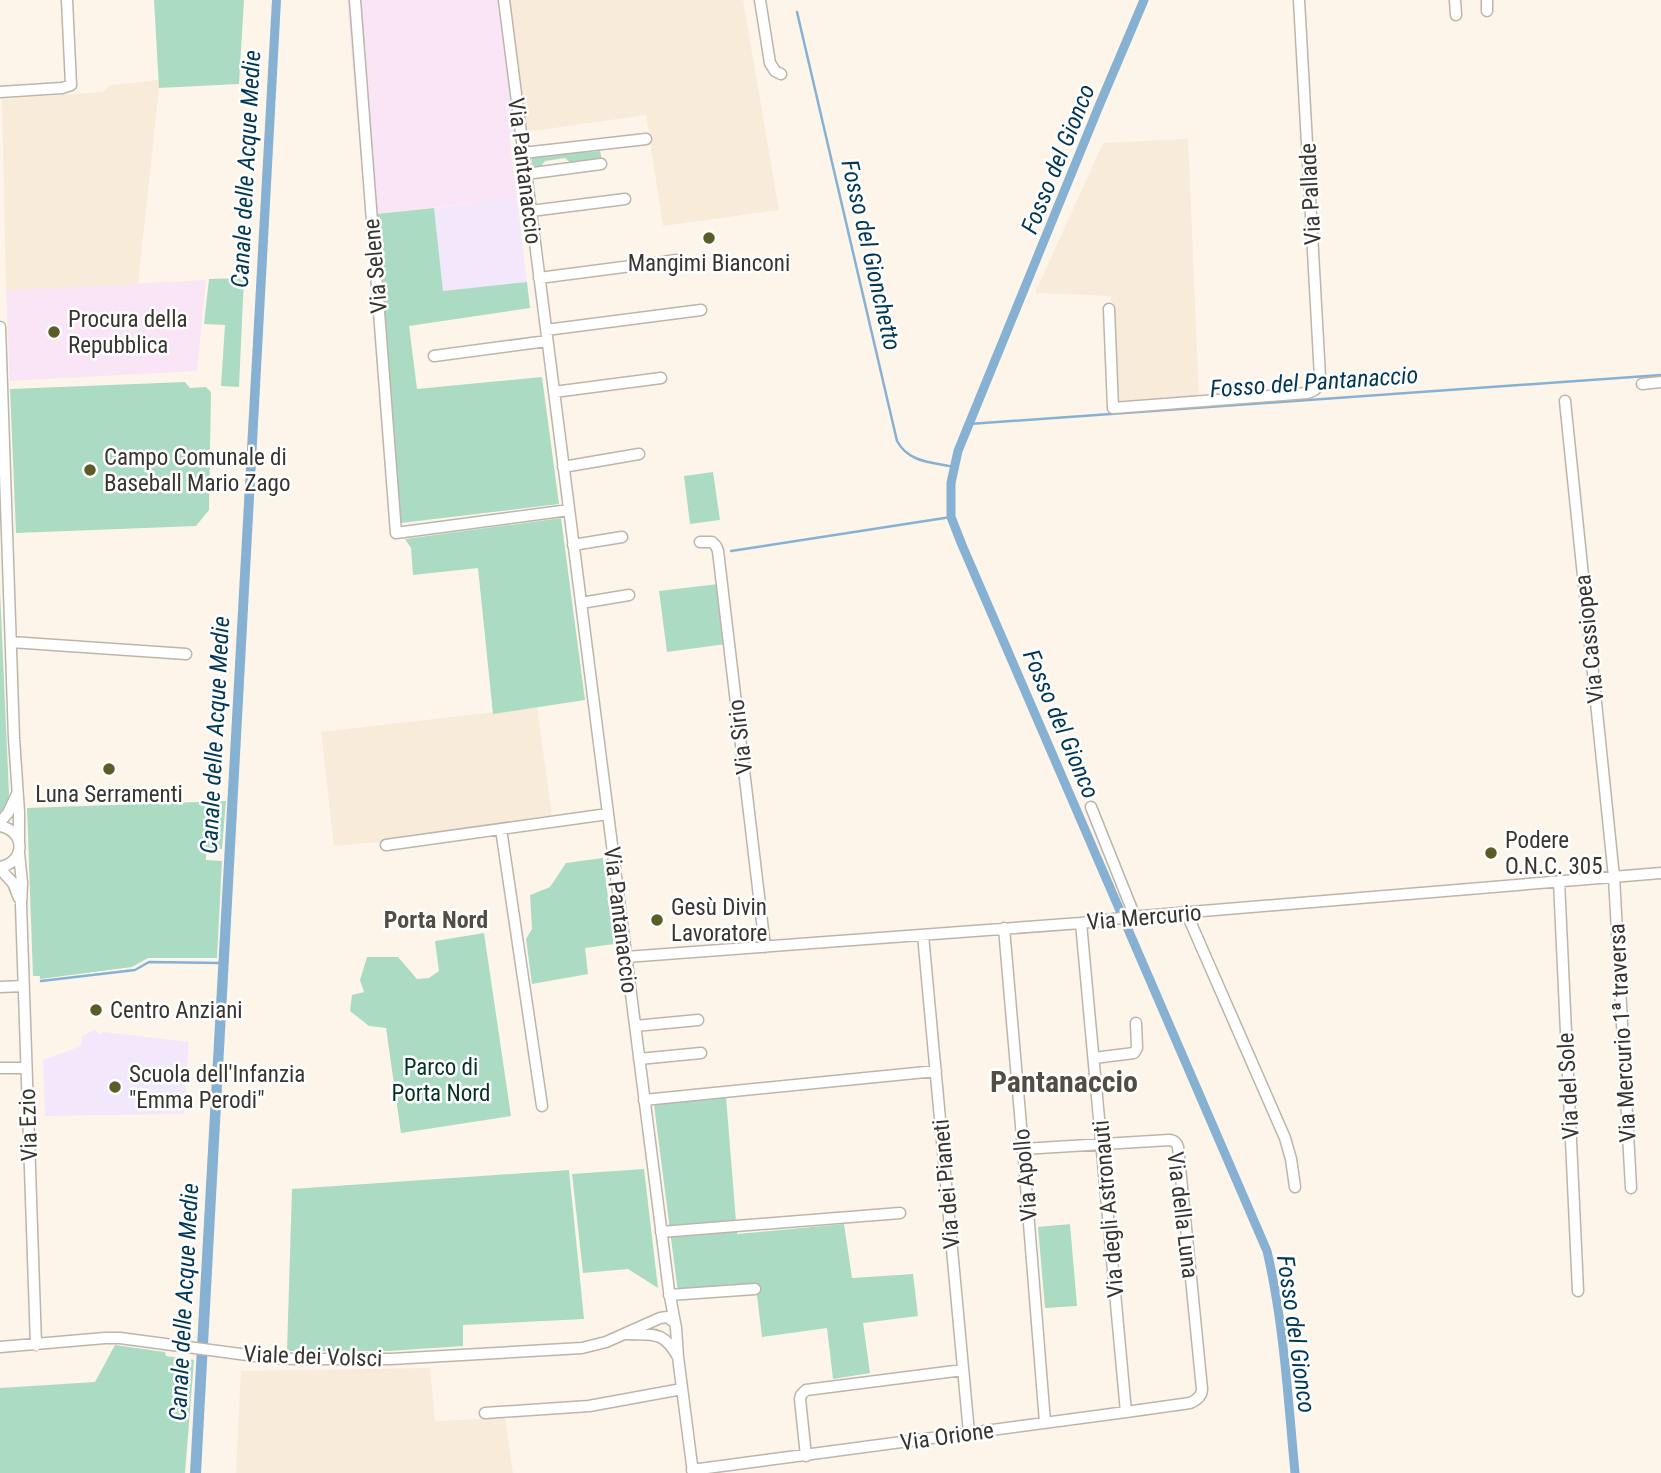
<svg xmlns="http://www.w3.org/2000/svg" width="1661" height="1473" viewBox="0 0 1661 1473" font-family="'Roboto Condensed',sans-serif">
<rect width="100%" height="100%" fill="#fdf5ea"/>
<path fill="#f9e5f5" d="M347 0H510L526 132 509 135 517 198 377 214 375 184 363 185Z
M206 280 197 371 10 381 6 290Z"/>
<path fill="#f8ebd9" d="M510 0H743L779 210 663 226 646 115 526 132Z
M159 80V88L138 284 6 290 2 99 103 92 110 85Z
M1188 139 1199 396 1117 401 1111 296 1035 293 1103 143Z
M537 707 552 815 379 842 334 846 321 732Z
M430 1368 435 1421 505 1418 513 1473H236L241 1371Z"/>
<path fill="#f3e7fb" d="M517 198 527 282 443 292 434 208Z
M95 1029 99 1035 104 1032 189 1042 184 1114 45 1116 43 1060 81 1046 82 1036Z"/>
<path fill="#acdbc4" d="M154 0H244L239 84 159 88Z
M590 150 592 152 600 151 602 161 572 164 565 158 545 161 540 168 533 169 531 155 553 153 556 155Z
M434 208 443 291 527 282 530 308 409 326 417 389 542 377 559 504 401 523 377 214Z
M244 278 239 387 221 386 225 325 204 324 209 279Z
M185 382 190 388 206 387 211 392 209 510 196 526 16 533 10 389Z
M713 472 720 520 690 524 684 476Z
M561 518 585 700 493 714 478 568 413 575 411 548 405 539Z
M718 584 726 644 667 652 659 591Z
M0 590 9 794 8 802 0 814Z
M226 801 222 849H206V860L222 861 217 958H148L132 967 40 979V976H33L27 808Z
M603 858 614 944 585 948 588 974 532 984 526 939 532 929 530 895 550 887 566 863Z
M484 933 511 1116 401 1133 386 1028 369 1026 350 1011 352 995 364 992 360 980 367 957H398L417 979 429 978 439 971 435 941Z
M726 1097 737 1234 844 1224 852 1278 913 1274 918 1316 863 1323 870 1373 833 1379 827 1328 762 1337 756 1287 678 1293 654 1105Z
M644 1169 658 1288 628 1269 583 1273 572 1174Z
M569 1170 584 1319 463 1325V1346L389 1351H287L292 1189Z
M1070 1224 1077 1306 1045 1308 1038 1227Z
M115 1345 165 1352 166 1356 194 1360 185 1473H0V1388L95 1382Z"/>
<path fill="#86b1d3" d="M272 0H281L201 1473H190Z"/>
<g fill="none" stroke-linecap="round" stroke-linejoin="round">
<path stroke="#86b1d3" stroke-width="2.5" d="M797 12 897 441C909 463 932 462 954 467
M969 424 1661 375
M731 551 951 517
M41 981 135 970 149 962 220 963"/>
<path stroke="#86b1d3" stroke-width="9" d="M1144 0 1099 106 958 451 951 483V517L962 545 1267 1251C1284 1324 1288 1399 1295 1473"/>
<g stroke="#bdb5aa" stroke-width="13">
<path id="minor" d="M355 0 396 533 569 510
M504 0 669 1291 676 1328 678 1357 693 1473
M760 0 770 63 775 71 781 74
M1455 0 1456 15
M1487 0V11
M0 92 62 88 71 85 67 0
M523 153 646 139
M526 174 601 164
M531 211 625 199
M539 278 677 260
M1109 309 1113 408 1307 393C1316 391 1320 386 1320 377L1299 0
M0 327 14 738 19 812V841
M546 330 701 310
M434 356 547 341
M1642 384 1661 382
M554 392 661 378
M1565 401 1614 877 1631 1188
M563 467 639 454
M700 542H712L716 546 718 551 765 947
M573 545 622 537
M581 603 629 595
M11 642 186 654
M1091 807 1135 917
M0 822 8 813 17 794
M0 826C26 831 26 862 0 867
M501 829 542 1106
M386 845 608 814
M19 853 22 883 21 905 36 1345
M0 869 13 883 19 898
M1559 881 1578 1291
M1186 912 1285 1138 1291 1159 1295 1187
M1081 923 1126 1412
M1004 928 1023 1149 1045 1422
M923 935 969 1433
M626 957 1081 923 1130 917 1661 873
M0 987 24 986
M635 1026 698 1020
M1094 1058 1134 1053 1137 1048 1136 1023
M639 1059 701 1053
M0 1068H26
M644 1100 936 1071
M661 1232 900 1213
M669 1295 755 1289
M627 1334C653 1335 663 1330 678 1357
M0 1347 105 1338H120L270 1358 296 1359H391L582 1348 606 1342 660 1318 667 1317 674 1322
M485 1413 589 1406 682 1389
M806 1456 800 1399 801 1395 806 1390 963 1370
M692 1470 1126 1412 1190 1403C1197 1400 1202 1396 1202 1389L1178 1147C1177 1143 1174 1140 1169 1140L1023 1149"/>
</g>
<use href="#minor" stroke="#fff" stroke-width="10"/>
</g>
<g fill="#5c5c29" stroke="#fff" stroke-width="2.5">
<circle cx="709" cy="238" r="7"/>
<circle cx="54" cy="332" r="7"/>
<circle cx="90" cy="470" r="7"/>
<circle cx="109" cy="769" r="7"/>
<circle cx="1491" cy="853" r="7"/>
<circle cx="657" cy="920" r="7"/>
<circle cx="96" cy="1010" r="7"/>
<circle cx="115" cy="1087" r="7"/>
</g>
<g text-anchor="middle" stroke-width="5" stroke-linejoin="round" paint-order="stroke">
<g font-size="23" fill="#383530" stroke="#fff">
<text transform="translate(525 171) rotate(83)" y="8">Via Pantanaccio</text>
<text transform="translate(1310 194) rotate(-93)" y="8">Via Pallade</text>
<text transform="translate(375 266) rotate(-95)" y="8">Via Selene</text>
<text transform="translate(1589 639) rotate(-96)" y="8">Via Cassiopea</text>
<text transform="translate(740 737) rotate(-97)" y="8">Via Sirio</text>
<text transform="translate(1144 917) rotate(-5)" y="8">Via Mercurio</text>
<text transform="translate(621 920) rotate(83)" y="8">Via Pantanaccio</text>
<text transform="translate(1622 1033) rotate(-93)" y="8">Via Mercurio 1ª traversa</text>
<text transform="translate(1568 1086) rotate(-93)" y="8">Via del Sole</text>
<text transform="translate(28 1125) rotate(-92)" y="8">Via Ezio</text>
<text transform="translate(1025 1175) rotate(-95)" y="8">Via Apollo</text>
<text transform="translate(946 1184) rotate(-95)" y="8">Via dei Pianeti</text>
<text transform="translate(1108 1209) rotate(-95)" y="8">Via degli Astronauti</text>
<text transform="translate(1183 1215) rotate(83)" y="8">Via della Luna</text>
<text transform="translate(313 1356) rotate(2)" y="8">Viale dei Volsci</text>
<text transform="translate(947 1436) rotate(-8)" y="8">Via Orione</text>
</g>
<g font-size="23" fill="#383530" stroke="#fff" text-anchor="start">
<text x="709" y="271" text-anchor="middle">Mangimi Bianconi</text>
<text x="68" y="327">Procura della<tspan x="68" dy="26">Repubblica</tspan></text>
<text x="104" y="465">Campo Comunale di<tspan x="104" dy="26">Baseball Mario Zago</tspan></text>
<text x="109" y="802" text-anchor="middle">Luna Serramenti</text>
<text x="1505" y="848">Podere<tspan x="1505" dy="26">O.N.C. 305</tspan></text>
<text x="671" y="915">Gesù Divin<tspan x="671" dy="26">Lavoratore</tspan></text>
<text x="110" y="1018">Centro Anziani</text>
<text x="129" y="1082">Scuola dell'Infanzia<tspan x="129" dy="26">"Emma Perodi"</tspan></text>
</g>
<g font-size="23" fill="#023221" stroke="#fff">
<text x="441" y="1075">Parco di<tspan x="441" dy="26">Porta Nord</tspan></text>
</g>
<g font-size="24" font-style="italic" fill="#003757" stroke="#fff">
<text transform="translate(1058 159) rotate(-68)" y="8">Fosso del Gionco</text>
<text transform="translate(246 169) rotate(-87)" y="8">Canale delle Acque Medie</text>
<text transform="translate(871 255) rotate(77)" y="8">Fosso del Gionchetto</text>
<text transform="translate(1314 382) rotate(-4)" y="8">Fosso del Pantanaccio</text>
<text transform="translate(1061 724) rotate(67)" y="8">Fosso del Gionco</text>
<text transform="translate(215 735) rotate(-87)" y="8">Canale delle Acque Medie</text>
<text transform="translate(184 1302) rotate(-87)" y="8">Canale delle Acque Medie</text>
<text transform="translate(1296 1334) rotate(82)" y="8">Fosso del Gionco</text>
</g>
<g font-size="24" font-weight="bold" fill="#534c43" stroke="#fff">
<text x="436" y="928">Porta Nord</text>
</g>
<g font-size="30" font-weight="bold" fill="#534c43" stroke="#fff">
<text x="1064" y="1092">Pantanaccio</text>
</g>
</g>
</svg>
